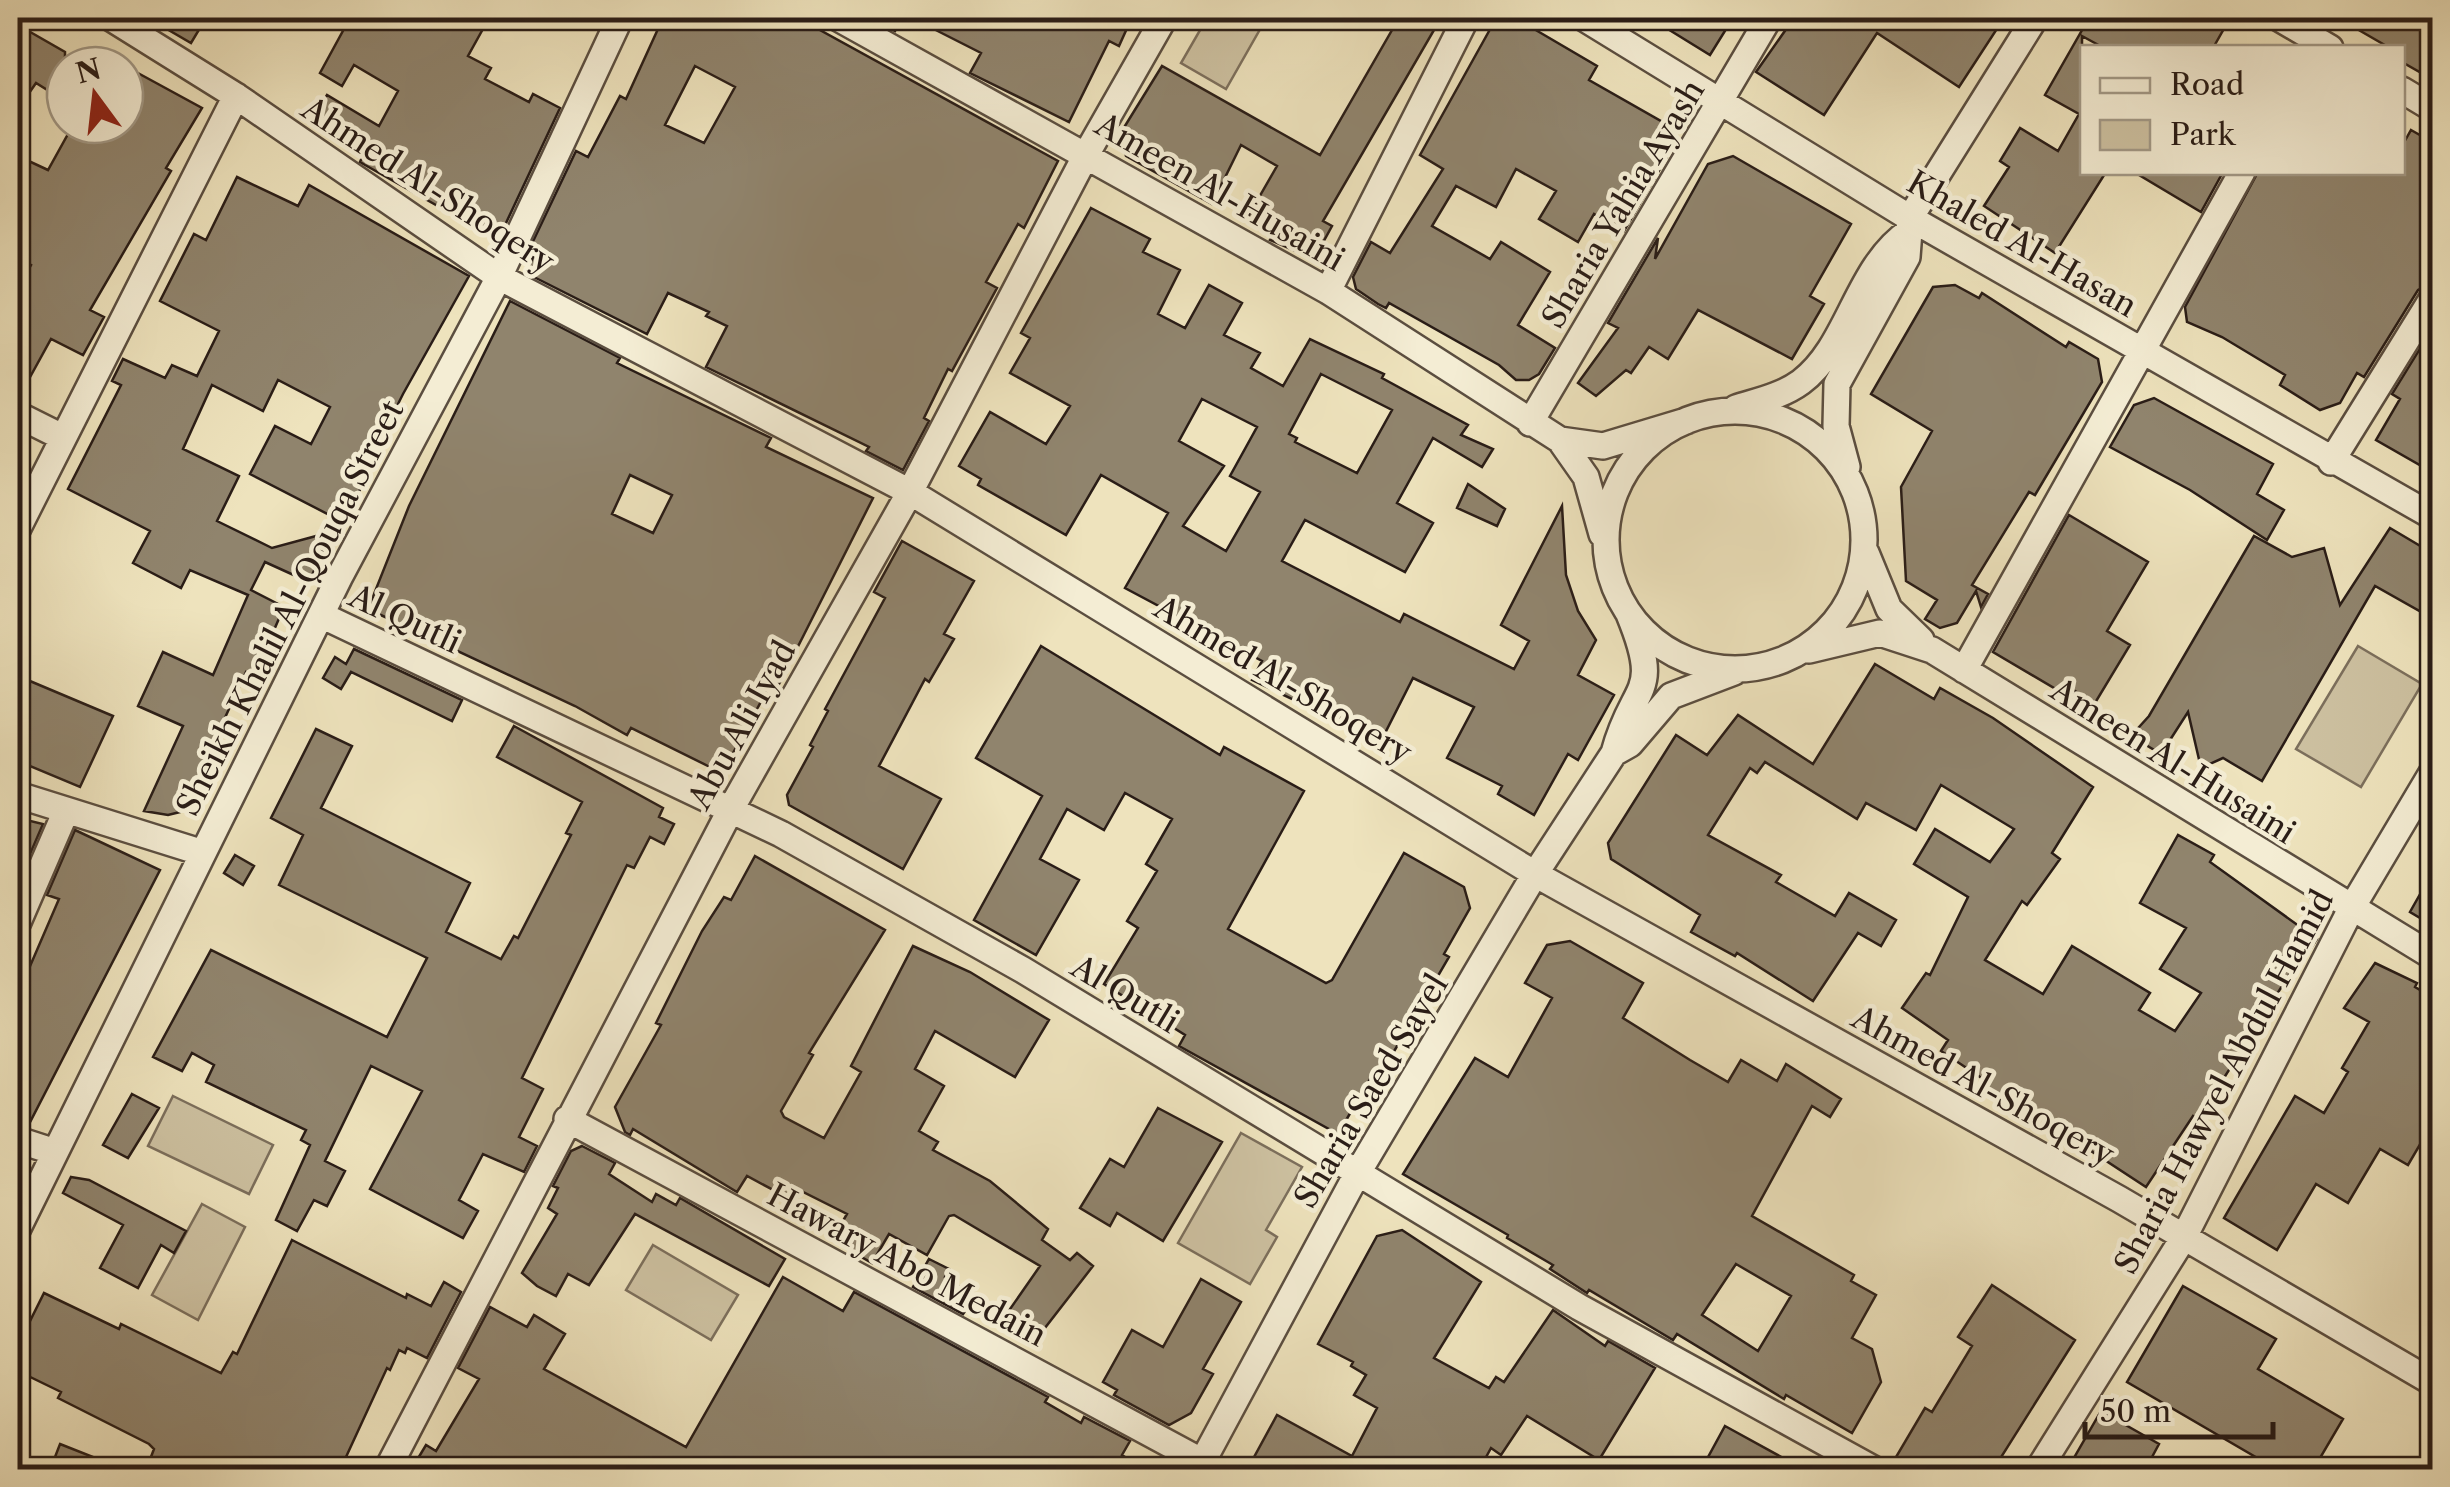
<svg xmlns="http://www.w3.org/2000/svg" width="2450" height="1487" viewBox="0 0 2450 1487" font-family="'Libre Caslon Text',serif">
<rect width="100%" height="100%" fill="#eee3bd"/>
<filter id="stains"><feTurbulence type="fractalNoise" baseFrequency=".002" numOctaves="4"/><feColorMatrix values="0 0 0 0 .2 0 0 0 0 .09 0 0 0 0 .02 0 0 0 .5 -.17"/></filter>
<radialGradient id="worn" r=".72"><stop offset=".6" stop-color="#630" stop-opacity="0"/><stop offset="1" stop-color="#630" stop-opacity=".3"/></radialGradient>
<path fill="#cdc1a1" stroke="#7c6f5c" stroke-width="2.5" d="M1207 18H1251L1263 24 1226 89 1181 63Z
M2358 646 2422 684 2361 787 2296 749Z
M173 1096 273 1145 249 1194 148 1146Z
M1241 1133 1302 1167 1266 1230 1277 1237 1250 1284 1178 1243Z
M202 1204 245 1227 198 1320 152 1295Z
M653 1245 738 1295 711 1340 626 1290Z"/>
<path fill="#90846d" stroke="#2a1d17" stroke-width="2.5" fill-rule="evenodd" d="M148 18H206L191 43Z
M350 18H489L468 56 491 68 485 79 529 102 533 94 560 108 498 240 365 165 360 162 364 153 311 121 327 95 379 126 398 91 354 65 342 86 320 73Z
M663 18H743L763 28 769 18H798L1058 161 1024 228 1018 224 986 282 997 288 952 371 948 369 924 418 929 421 903 470 866 451 869 447 706 367 727 326 706 316 709 312 668 293 647 334 526 273 533 257 527 254 576 151 588 157 620 96 626 99ZM695 66 735 87 704 143 665 125Z
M870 18H902L895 31Z
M912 18H1111L1128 26 1119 46 1109 41 1069 122 970 73 981 53Z
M1399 18H1441L1323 221 1332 226 1314 259 1270 240 1273 235 1246 220 1277 166 1241 145 1212 204 1126 156 1120 134 1162 66 1320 155Z
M1650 18H1733L1710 55Z
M1794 18H2004L1959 87 1877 33 1824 115 1756 72Z
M2089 18H2230L2213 48H2104L2082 36V172H2106L2055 253 1984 206 2009 167 2000 161 2020 128 2058 151 2079 114 2045 95Z
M2338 18H2432V79L2402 62V48H2390Z
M1506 20 1522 22 1597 66 1589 80 1666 124 1675 143 1624 231 1594 214 1578 242 1539 219 1556 191 1516 169 1496 207 1456 186 1432 226 1490 259 1501 242 1550 272 1518 325 1555 348 1539 374 1529 380H1516L1499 365 1389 303 1386 308 1378 304 1356 289 1353 277 1371 242 1390 253 1443 169 1420 155 1493 24Z
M18 25 65 52V101L36 83 18 109Z
M125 66 202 108 166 168 171 171 90 310 104 317 83 355 51 339 18 399V290L31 265 18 258V156L48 170 73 125H125Z
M2411 130 2432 142V283L2418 290 2364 377 2357 373 2340 403 2320 410 2280 385 2285 375 2222 337 2187 322 2185 307 2258 172H2402V146Z
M1733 156 1851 224 1810 296 1824 304 1792 359 1698 310 1668 359 1649 347 1631 373 1626 370 1596 396 1578 383 1618 328 1608 323 1658 238 1655 259 1708 164Z
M2134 172H2223L2201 212Z
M237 177 298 206 309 185 469 276 403 394 381 438 386 440 343 522 250 474 275 426 311 444 330 407 278 380 263 411 212 385 183 449 239 476 217 521 272 548 331 532 309 582 265 562 251 590 284 607 254 676 246 672 206 759 214 762 195 800 184 811 168 815 144 811 183 726 138 706 163 652 213 675 248 595 190 570 181 588 133 563 150 531 68 489 121 385 112 381 123 359 165 378 172 365 197 376 219 331 160 301 194 234 206 240Z
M1091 208 1150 239 1143 252 1180 270 1158 314 1185 328 1209 285 1242 303 1224 335 1260 353 1251 368 1283 386 1310 339 1384 374 1382 378 1468 425 1461 435 1493 449 1482 467 1433 438 1397 503 1433 523 1405 572 1305 520 1282 561 1400 622 1404 614 1514 669 1529 641 1501 625 1562 506 1566 575 1578 611 1596 640 1578 675 1614 695 1578 760 1568 754 1534 815 1498 794 1502 786 1447 758 1474 707 1413 678 1381 741 1252 680 1262 661 1125 588 1168 513 1101 475 1066 535 978 485 981 479 959 466 990 412 1046 444 1070 406 1010 373 1030 338 1021 333ZM1321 374 1392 410 1357 473 1295 442 1297 438 1289 434ZM1202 399 1257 427 1230 476 1260 492 1226 551 1183 526 1224 466 1179 441Z
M1955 285 1979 298 1982 293 2066 347 2069 342 2098 359 2102 382 2035 495 2029 492 1972 585 1988 594 1981 607 1976 591 1957 623 1940 628 1925 619 1937 600 1906 581 1901 487 1932 431 1871 394 1933 287Z
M510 301 620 358 617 363 771 438 766 447 873 498 776 690 769 687 727 764 710 767 631 728 627 735 575 706 368 609 409 506ZM630 475 672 495 653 533 612 514Z
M2432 329V472L2376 440 2400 399 2392 394Z
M2154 398 2273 464 2257 494 2284 510 2267 540 2190 490 2110 447 2134 405Z
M1468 484 1505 509 1497 526 1457 508Z
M2069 515 2148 562 2107 631 2130 645 2095 703 2075 691 2071 698 1993 652Z
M2390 528 2432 553V618L2375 586 2262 781 2223 758 2201 768 2188 712 2161 754 2131 736 2149 716 2254 536 2292 557 2324 548 2340 605Z
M902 541 974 581 944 634 954 639 929 682 925 679 879 766 941 799 903 869 789 805 787 795 813 747 810 745 828 711 825 709 885 598 874 592Z
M1041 646 1220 755 1224 747 1304 791 1228 929 1326 983 1332 980 1404 853 1464 887 1470 908 1444 954 1449 957 1382 1072 1376 1069 1338 1134 1179 1046 1185 1035 1104 984 1138 928 1127 921 1157 871 1146 864 1172 819 1125 793 1104 830 1067 809 1040 859 1079 880 1036 955 974 920 1042 796 976 758Z
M354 649 462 700 452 721 351 672 341 689 323 678 335 657 346 664Z
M1875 664 1934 699 1940 688 1993 718 2093 787 2052 853 2060 859 2027 905 2022 901 1985 960 2043 994 2072 946 2150 993 2139 1010 2175 1031 2201 993 2160 969 2186 928 2140 903 2178 835 2214 855 2210 862 2317 939 2292 977 2289 975 2198 1119 2193 1116 2146 1187 2082 1145 2085 1140 1986 1088 1989 1083 1941 1051 1948 1040 1902 1008 1926 973 1930 975 1968 897 1914 864 1935 829 1990 862 2014 829 1941 785 1916 830 1866 803 1857 819 1765 762 1757 773 1750 768 1708 835 1781 875 1776 882 1835 916 1849 893 1896 920 1881 946 1858 933 1813 1001 1737 953 1735 956 1691 932 1700 915 1611 859 1608 843 1676 735 1707 755 1738 715 1813 764Z
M18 676 113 716 80 787 18 761Z
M514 726 663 808 659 817 674 824 664 844 650 837 634 868 627 865 522 1078 543 1089 519 1137 537 1146 524 1172 483 1154 459 1200 478 1211 463 1238 370 1189 422 1091 371 1066 325 1161 345 1171 327 1206 314 1200 297 1231 276 1220 310 1145 301 1140 306 1130 206 1082 214 1065 192 1053 182 1071 153 1057 211 950 387 1037 427 958 279 885 303 835 271 818 316 729 352 746 321 808 470 883 446 932 501 959 514 936 518 938 571 835 566 833 582 802 497 757Z
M18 818 43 824 18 882Z
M75 830 160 870 28 1126 18 1124V1066L28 1045 18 1040V994L59 899 47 895Z
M235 855 254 866 243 885 224 873Z
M755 856 885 930 809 1053 813 1055 781 1111 784 1117 824 1138 861 1072 851 1066 913 946 970 972 1049 1020 1015 1077 935 1031 915 1069 944 1086 919 1131 938 1142 933 1150 990 1181 1048 1229 1042 1240 1070 1260 1077 1253 1093 1266 1034 1342 1001 1322 1040 1266 954 1215 949 1216 927 1255 889 1234 872 1263 844 1247 853 1233 840 1226 847 1214 799 1190 794 1201 747 1176 737 1192 633 1129 630 1135 625 1132 615 1107 661 1025 656 1023 702 931 724 897 731 900Z
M2432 873V925L2410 912Z
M1570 941 1643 983 1623 1018 1690 1060 1728 1082 1741 1060 1777 1081 1786 1064 1841 1099 1830 1117 1812 1106 1752 1216 1854 1275 1851 1281 1876 1295 1852 1338 1872 1349 1881 1382 1852 1433 1786 1395 1784 1399 1677 1334 1673 1340 1589 1290 1587 1293 1550 1269 1553 1265 1507 1238 1508 1235 1403 1174 1475 1058 1508 1077 1552 998 1525 983 1547 945ZM1736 1264 1791 1296 1758 1351 1702 1315Z
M2375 963 2417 983 2415 987 2432 997V1147L2422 1141 2408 1165 2380 1149 2348 1203 2316 1184 2277 1250 2224 1218 2295 1096 2324 1113 2348 1072 2342 1068 2369 1022 2344 1008Z
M132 1094 159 1108 128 1158 103 1145Z
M1158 1108 1222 1142 1163 1241 1117 1213 1110 1226 1080 1208 1110 1159 1124 1167Z
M582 1146 615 1163 609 1174 652 1202 656 1194 676 1205 680 1198 785 1259 769 1286 635 1214 589 1285 568 1274 556 1296 537 1286 522 1273 557 1214 548 1208 558 1188 553 1186 571 1151Z
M71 1177 89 1180 186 1231 174 1253 161 1245 138 1288 100 1268 123 1225 63 1193Z
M1402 1230 1481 1282 1434 1358 1489 1388 1496 1377 1504 1382 1553 1310 1605 1346 1608 1341 1655 1368 1599 1460 1527 1416 1501 1455 1491 1448 1479 1470H1247L1277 1415 1352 1456 1377 1408 1354 1395 1366 1375 1351 1366 1353 1362 1318 1344 1377 1236Z
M292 1240 406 1298 407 1294 431 1306 444 1282 461 1292 427 1358 407 1348 405 1353 399 1350 390 1370 387 1368 340 1470H146L154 1449 149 1444 58 1398 61 1392 18 1371V1325L26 1329 44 1293 119 1329 121 1324 221 1373 233 1352 237 1354Z
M929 1259 949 1269 945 1277 975 1297 963 1314 913 1287Z
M783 1277 843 1311 854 1292 1048 1397 1045 1402 1081 1423 1084 1417 1130 1441 1122 1455 1145 1470H411L426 1445 436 1451 479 1379 458 1368 490 1307 527 1327 534 1315 565 1334 544 1369 686 1447Z
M1201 1279 1241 1302 1203 1369 1213 1374 1191 1413 1169 1425 1114 1395 1117 1390 1103 1382 1132 1330 1163 1347Z
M1992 1285 2075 1340 1993 1470H1918L1896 1457 1925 1408 1932 1412 1972 1346 1958 1337Z
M2183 1286 2276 1339 2258 1369 2343 1419 2313 1470H2278L2127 1382Z
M2101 1411 2159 1444 2145 1470H2067Z
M1725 1426 1805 1470H1701Z
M60 1444 121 1468V1470H50Z"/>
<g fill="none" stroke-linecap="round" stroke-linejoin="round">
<g stroke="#5b4e40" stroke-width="30">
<path id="minor" d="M111 18 236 96 499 277 910 492 1535 874 2119 1199 2432 1382
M838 18 1328 291 1560 440 1603 446 1686 421
M1584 18 1910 218 2432 516
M2279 18 2330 48
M2402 90 2432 108
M1328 291 1466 18
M1736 408C1758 401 1782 396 1801 382 1850 345 1856 267 1910 231
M1606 540a129 129 0 1 1 258 0a129 129 0 1 1-258 0Z
M18 415 60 436
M1530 423 1769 18
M1560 440 1586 477 1602 534
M2331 462 2432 299
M1847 467 1836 426 1837 384 1907 257 1910 218 2035 18
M18 528 236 96
M1866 553 1889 609 1921 640
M321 615 781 834 1023 970 1579 1307 1875 1470
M1809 650 1880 633 1932 650 2432 956
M1964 670 2242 172
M1614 753 1630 744 1671 696 1734 672
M18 795 200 852
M18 922 66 811
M567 1119 1214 1468
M18 1140 55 1152
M18 1228 339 578 499 277 620 18
M387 1470 732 807 910 492 1087 153 1164 18
M1198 1470 1357 1174 1535 874 1614 753C1633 681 1663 697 1629 614
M2038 1470 2184 1237 2351 909 2432 773"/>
</g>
<use href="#minor" stroke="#f4edd4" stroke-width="25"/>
</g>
<g text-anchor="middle" stroke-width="9" stroke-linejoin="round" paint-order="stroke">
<g font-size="32" fill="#2a1d17" stroke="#f4edd4">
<text transform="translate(428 185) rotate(33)" y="11">Ahmed Al-Shoqery</text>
<text transform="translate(1220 192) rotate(30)" y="11">Ameen Al-Husaini</text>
<text transform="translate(1623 204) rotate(-59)" y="11">Sharia Yahia Ayash</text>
<text transform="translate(2022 244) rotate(30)" y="11">Khaled Al-Hasan</text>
<text transform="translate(290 608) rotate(-63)" y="11">Sheikh Khalil Al-Qouqa Street</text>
<text transform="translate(405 619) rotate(25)" y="11">Al Qutli</text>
<text transform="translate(1283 680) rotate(31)" y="11">Ahmed Al-Shoqery</text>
<text transform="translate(742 725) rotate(-61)" y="11">Abu Ali Iyad</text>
<text transform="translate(2173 761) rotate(32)" y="11">Ameen Al-Husaini</text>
<text transform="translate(1125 994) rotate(31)" y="11">Al Qutli</text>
<text transform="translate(2224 1082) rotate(-62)" y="11">Sharia Hawyel Abdul Hamid</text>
<text transform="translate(1983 1086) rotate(29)" y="11">Ahmed Al-Shoqery</text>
<text transform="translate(1371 1091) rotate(-59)" y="11">Sharia Saed Sayel</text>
<text transform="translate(907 1265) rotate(28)" y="11">Hawary Abo Medain</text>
</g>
</g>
<rect width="2450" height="1487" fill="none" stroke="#eee3bd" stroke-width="60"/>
<rect x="20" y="20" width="2410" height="1447" fill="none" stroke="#2a1d17" stroke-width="5"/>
<rect x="30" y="30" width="2390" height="1427" fill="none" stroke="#2a1d17" stroke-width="2.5"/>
<rect x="2080" y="45" width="325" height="130" fill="#f4edd4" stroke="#a39a88" stroke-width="2.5"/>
<rect x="2100" y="78" width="50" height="15" fill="#f4edd4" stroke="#a39a88" stroke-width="2.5"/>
<text x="2170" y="95" font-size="30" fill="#2a1d17">Road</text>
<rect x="2100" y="120" width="50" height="30" fill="#cdc1a1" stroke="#a39a88" stroke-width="2.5"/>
<text x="2170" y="145" font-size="30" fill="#2a1d17">Park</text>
<g transform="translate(95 95) rotate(345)"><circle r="48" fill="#f4edd4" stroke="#a39a88" stroke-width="2.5"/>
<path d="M0-8L18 38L0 25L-18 38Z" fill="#8f2418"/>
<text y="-15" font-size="28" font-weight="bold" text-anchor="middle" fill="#2a1d17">N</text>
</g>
<path d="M2085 1422v15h188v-15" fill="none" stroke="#2a1d17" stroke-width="5"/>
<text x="2100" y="1422" font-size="30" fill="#2a1d17" stroke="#f4edd4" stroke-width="8" paint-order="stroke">50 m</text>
<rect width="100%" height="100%" filter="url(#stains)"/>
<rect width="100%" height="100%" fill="url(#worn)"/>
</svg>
